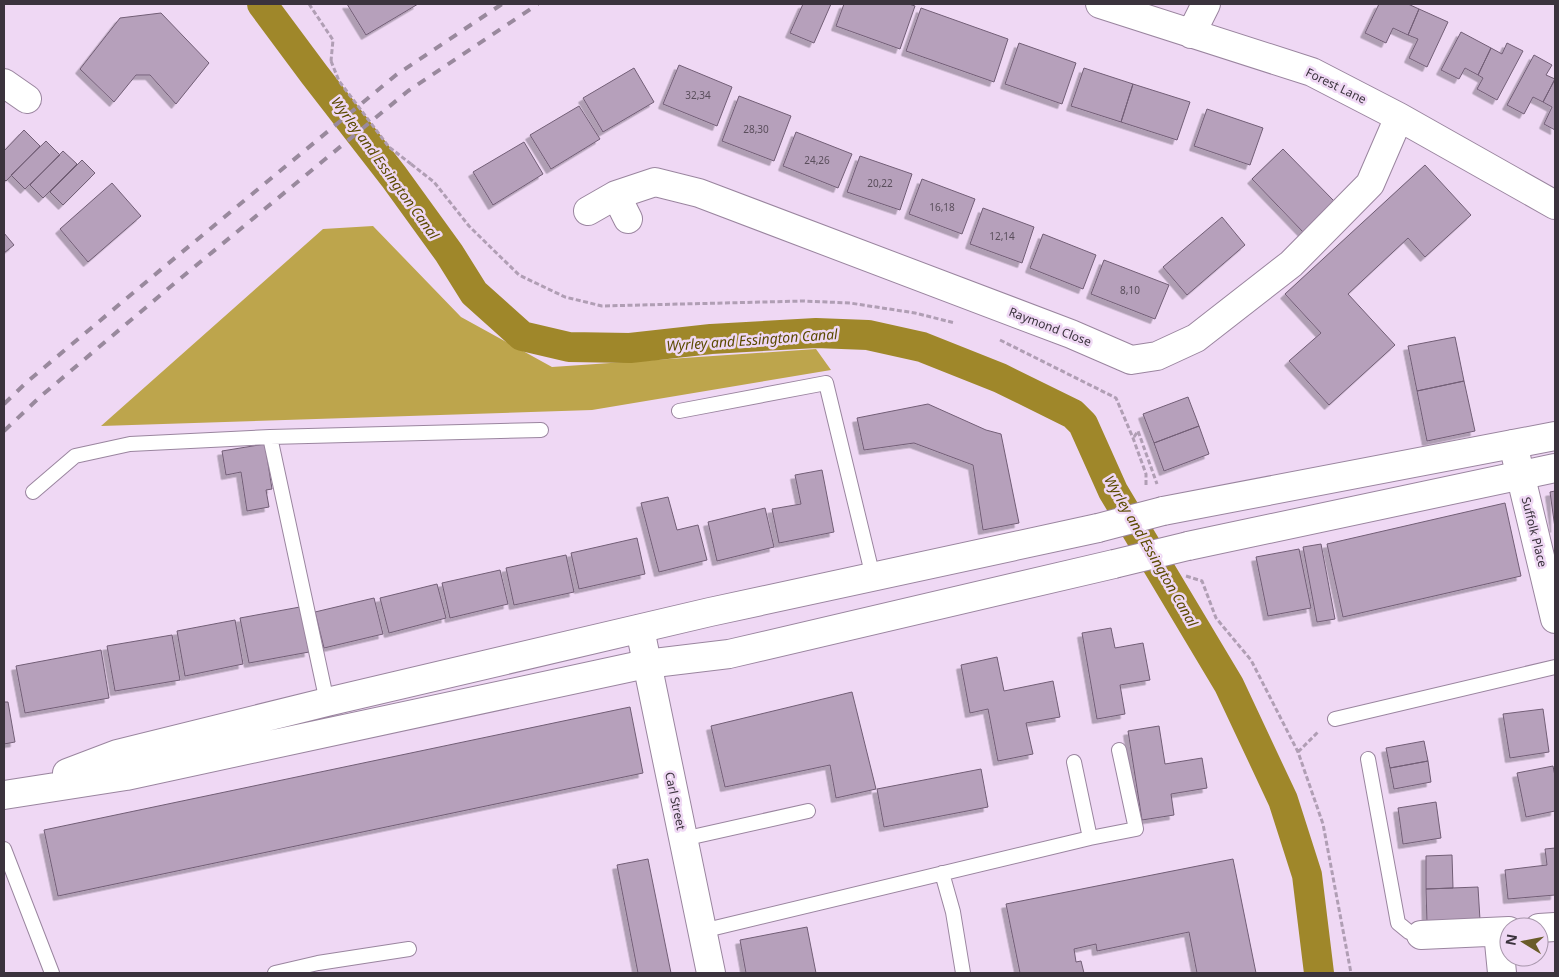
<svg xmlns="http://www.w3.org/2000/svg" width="1559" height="977" viewBox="0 0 1559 977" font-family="'Noto Sans',sans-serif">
<defs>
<filter id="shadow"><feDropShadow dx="-4.5" dy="4.5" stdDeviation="0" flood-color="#0004"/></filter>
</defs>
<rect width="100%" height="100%" fill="#efd8f4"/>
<path fill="#bda54c" d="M373 226 461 317 552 367 816 349 831 370 592 410 101 426 323 229Z"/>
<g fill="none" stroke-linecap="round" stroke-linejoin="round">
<path stroke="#9f872a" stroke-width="30" d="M262 4 314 74 394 177 449 253 474 293 522 336 569 347 630 348 711 339 816 333 868 335 922 347 1000 378 1073 414 1083 424 1113 491 1229 685 1283 800 1307 875 1319 973"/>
</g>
<path fill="#b6a0bb" stroke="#725e76" filter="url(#shadow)" d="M347 4H418L366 35Z
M803 4H831L814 43 790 33Z
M844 4H909L915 6 900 49 836 26Z
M1379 4H1408L1419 9 1408 35 1393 28 1386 43 1365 33Z
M921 8 1008 39 994 82 906 51Z
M1419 9 1448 22 1427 67 1409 58 1418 39 1408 35Z
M161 13 209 63 176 104 150 75H136L114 102 80 69 120 18Z
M1461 32 1491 48 1478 75 1465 68 1459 79 1441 70Z
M1019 43 1076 63 1062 104 1005 84Z
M1507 43 1523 51 1497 100 1477 89 1483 78 1478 75 1491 48 1502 54Z
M1534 55 1552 65 1546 75 1555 79 1543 102 1533 97 1524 114 1507 105Z
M679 65 732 87 717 126 663 104Z
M634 68 654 102 603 132 583 98Z
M1084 68 1133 84 1121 122 1071 106Z
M1555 79V130L1544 124 1552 107 1543 102Z
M1133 84 1190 102 1177 140 1121 122Z
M739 96 791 116 774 161 722 141Z
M579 106 600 139 551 169 530 135Z
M1207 109 1263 128 1250 165 1194 146Z
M24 130 40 146 6 181 4 179V151Z
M796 132 852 154 838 188 783 166Z
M46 141 60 155 25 189 11 175Z
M524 142 543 174 493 205 473 172Z
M1283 149 1334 201 1303 232 1252 179Z
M63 151 77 164 43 198 30 185Z
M860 156 912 174 900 210 847 192Z
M82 160 95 173 63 205 50 192Z
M1425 165 1471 215 1425 257 1408 238 1348 294 1395 345 1329 405 1289 361 1321 333 1285 294Z
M922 179 975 199 962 234 909 214Z
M112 183 141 216 88 262 60 229Z
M983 208 1034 227 1022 263 970 244Z
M1222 217 1245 245 1187 295 1163 267Z
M4 233 14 245 4 253Z
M1043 234 1096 255 1083 289 1030 268Z
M1104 260 1169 285 1155 319 1091 294Z
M1455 337 1464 381 1417 391 1408 346Z
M1464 381 1475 431 1427 441 1417 391Z
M1188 397 1199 426 1154 443 1143 414Z
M928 404 986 430 1001 434 1019 523 983 530 973 465 914 443 864 450 857 418Z
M1199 426 1209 454 1164 471 1154 443Z
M265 444 272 489 266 490 269 507 247 511 241 472 226 475 222 451Z
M822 470 834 532 779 543 772 509 801 504 795 475Z
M1555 491V528L1550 492Z
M668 497 677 530 698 525 707 560 659 572 641 503Z
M1505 503 1521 576 1343 617 1327 544Z
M765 508 774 547 717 561 708 522Z
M637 538 645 574 579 589 571 553Z
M1321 544 1335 619 1317 622 1303 547Z
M1299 549 1311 608 1268 616 1256 557Z
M566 555 574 592 514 605 506 568Z
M500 570 508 604 450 618 442 583Z
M437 584 446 618 389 633 380 598Z
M374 598 383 634 324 648 315 612Z
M300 607 309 652 249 663 240 618Z
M235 620 243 664 185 676 177 631Z
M1111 628 1115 648 1143 643 1150 680 1120 685 1125 714 1097 719 1082 633Z
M172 635 180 680 115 691 107 646Z
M101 650 109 698 25 713 16 666Z
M997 657 1004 691 1053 681 1060 717 1026 723 1033 754 998 761 988 709 970 713 961 665Z
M852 692 876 789 836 798 830 765 725 787 711 726Z
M4 702H8L15 742 4 744Z
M630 707 643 773 58 896 44 830Z
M1543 709 1549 752 1510 758 1503 714Z
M1159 726 1165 764 1202 758 1207 788 1171 794 1174 815 1142 820 1128 731Z
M1424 741 1428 761 1390 768 1386 748Z
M1428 761 1431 782 1394 789 1390 768Z
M1553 766 1555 776V811L1526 817 1517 773Z
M981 769 988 807 884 827 877 789Z
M1436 802 1441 838 1403 844 1398 808Z
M1555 848V895L1508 899 1505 870 1547 865 1545 849Z
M1452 855 1453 888 1426 889V856Z
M648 859 671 973H638L617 865Z
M1233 859 1256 973H1197L1189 932 1097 951 1096 944 1074 949 1076 962 1081 961 1084 973H1020L1006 904Z
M1478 887 1480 920 1427 923 1426 889Z
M807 927 816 973H746L740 940Z"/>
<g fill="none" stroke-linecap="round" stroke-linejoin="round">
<g stroke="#9a859f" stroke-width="16">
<path id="service" d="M679 411 826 383 873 577
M270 437 327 702
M33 492 75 456 130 444 270 437 541 430
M1335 719 1555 667
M1368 759 1398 923 1409 932 1421 935
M1074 762 1090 838 1136 829 1119 750
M683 839 808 811
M4 849 52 973
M942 873 953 912 963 973
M702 931 1090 838
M275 973 318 963 409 949"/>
</g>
<g stroke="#9a859f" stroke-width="30">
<path id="minor" d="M1100 4 1312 72 1399 117 1555 205
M1191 34 1206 4
M4 83 27 99
M616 195 628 219
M588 211 616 195 655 182 699 193 1071 334 1131 360 1157 356 1196 338 1291 264 1370 184 1399 117
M1513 444 1555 619
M640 629 711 973
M1539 928 1555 927
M1498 932 1502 973
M1421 935 1509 931"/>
</g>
<g stroke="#9a859f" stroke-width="30">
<path id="secondary" d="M1163 511 1555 436
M1188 546 1555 468
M67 773 117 754 327 702 710 612 1098 528
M4 795 126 776 646 664 729 654 1114 564"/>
</g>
<path stroke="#b09eb4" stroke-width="3" stroke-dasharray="5 2.5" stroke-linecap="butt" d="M309 4 333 40 331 61
M411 164 434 182 469 226 519 275 565 297 602 306 803 301 850 303 915 313 955 323
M1000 340 1116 398 1133 438 1146 474V487
M1134 437 1138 431 1157 484
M1186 576 1202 581 1216 618 1251 660 1298 752 1323 824 1351 973
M1298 752 1319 731"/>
<use href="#service" stroke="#fff" stroke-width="14"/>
<use href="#minor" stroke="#fff" stroke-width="28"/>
<use href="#secondary" stroke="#fff" stroke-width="28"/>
<path stroke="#99899d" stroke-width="4" stroke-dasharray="9 9" stroke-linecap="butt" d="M4 404 28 381 164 267 396 75 502 4
M4 431 41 396 176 282 408 91 538 4"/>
<g stroke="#9a859f" stroke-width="30" stroke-linecap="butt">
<path id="secondary-bridge" d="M1098 528 1163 511
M1114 564 1188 546"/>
</g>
<path stroke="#b09eb4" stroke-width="3" stroke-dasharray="5 2.5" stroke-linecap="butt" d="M331 61 339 81 389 147 411 164"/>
<use href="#secondary-bridge" stroke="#fff" stroke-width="28"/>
</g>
<g text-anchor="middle" stroke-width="5" stroke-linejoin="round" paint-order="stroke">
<g font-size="10" fill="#5a4e5c">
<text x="698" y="99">32,34</text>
<text x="756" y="133">28,30</text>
<text x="817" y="164">24,26</text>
<text x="880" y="187">20,22</text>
<text x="942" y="211">16,18</text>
<text x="1002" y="240">12,14</text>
<text x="1130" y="294">8,10</text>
</g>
<g font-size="12" fill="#3b333d" stroke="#efd8f4">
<text transform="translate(1336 86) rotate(26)" y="4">Forest Lane</text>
<text transform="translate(1050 327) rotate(21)" y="4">Raymond Close</text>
<text transform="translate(1534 532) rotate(76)" y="4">Suffolk Place</text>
<text transform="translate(675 801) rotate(78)" y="4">Carl Street</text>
</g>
<g font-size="14" font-style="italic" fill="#5b4a00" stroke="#efd8f4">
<text transform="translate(385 168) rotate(54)" y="5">Wyrley and Essington Canal</text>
<text transform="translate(752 340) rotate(-4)" y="5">Wyrley and Essington Canal</text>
<text transform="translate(1151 551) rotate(60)" y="5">Wyrley and Essington Canal</text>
</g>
</g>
<rect width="1559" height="977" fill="none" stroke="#3b333d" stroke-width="10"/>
<g transform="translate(1524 942) rotate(280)"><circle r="24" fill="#efd8f4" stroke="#a796ab"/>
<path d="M0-4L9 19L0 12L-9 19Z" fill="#6a5c29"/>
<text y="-8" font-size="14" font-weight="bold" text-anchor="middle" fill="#3b333d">N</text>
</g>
</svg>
